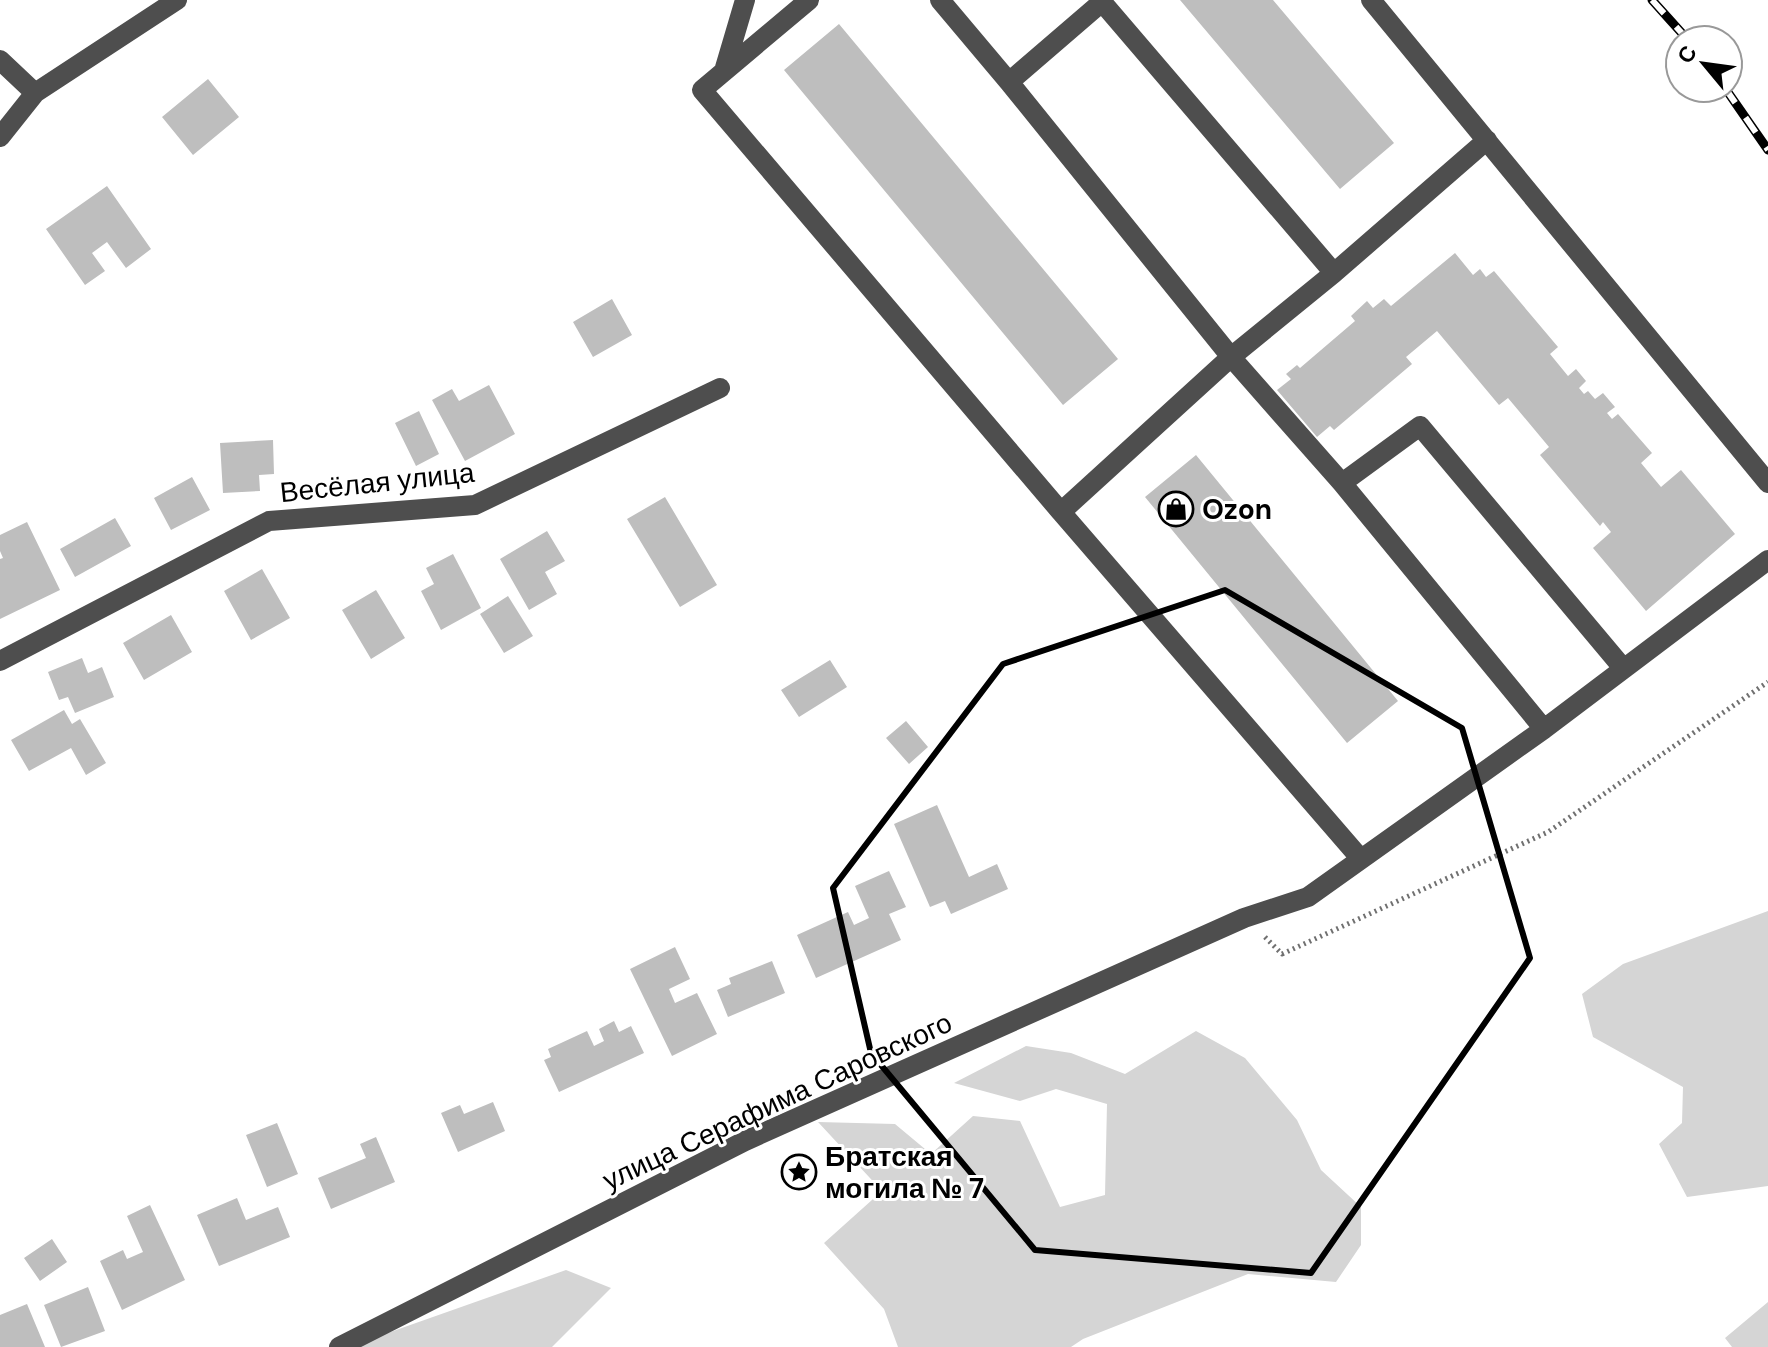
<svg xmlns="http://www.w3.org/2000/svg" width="1768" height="1347" viewBox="0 0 1768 1347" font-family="'DM Sans',sans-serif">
<rect width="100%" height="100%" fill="#fff"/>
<path fill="#d5d5d5" d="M1768 911V1186L1687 1197 1659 1144 1682 1123 1683 1087 1593 1037 1582 994 1623 964Z
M1196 1031 1245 1058 1297 1120 1321 1170 1361 1207V1245L1336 1282 1248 1274 1083 1339 1071 1347H898L884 1309 824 1243 882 1191 818 1122 895 1124 931 1154 973 1116 1020 1121 1060 1207 1105 1195 1107 1104 1056 1089 1020 1101 954 1083 1026 1046 1071 1053 1125 1074Z
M566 1270 611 1288 552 1347H348Z
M1768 1302V1347H1732L1725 1338Z"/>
<path fill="#bebebe" d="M1180 0H1273L1394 143 1340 189Z
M839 24 1118 359 1063 405 784 70Z
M208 79 239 117 193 155 162 117Z
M107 186 151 249 126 268 107 242 92 253 105 271 85 285 46 229Z
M1455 253 1473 275 1480 269 1486 277 1494 271 1558 347 1550 354 1568 376 1576 369 1586 381 1579 388 1584 394 1588 391 1595 399 1603 393 1615 407 1607 413 1612 419 1618 414 1652 453 1641 463 1661 487 1681 470 1735 534 1646 611 1593 548 1611 532 1603 522 1600 526 1540 455 1549 447 1508 398 1499 405 1437 331 1406 357 1412 364 1334 430 1330 426 1317 437 1277 390 1291 379 1286 374 1297 365 1300 368 1355 321 1351 316 1367 301 1373 308 1384 299 1391 306Z
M612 299 632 335 593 357 573 322Z
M489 385 515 434 465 461 432 400 452 389 459 401Z
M419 411 439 454 416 466 395 423Z
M273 440 274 474 259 475 260 491 223 493 220 443Z
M1196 455 1398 701 1347 743 1145 497Z
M192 477 210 510 171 530 154 498Z
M665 497 717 585 680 607 627 519Z
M115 518 131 546 75 577 60 549Z
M27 522 60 590 0 619V559L3 558 0 551V535Z
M547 531 565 561 545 572 557 594 529 610 500 559Z
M453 554 481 608 441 630 421 591 434 584 426 568Z
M262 569 290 618 251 640 224 591Z
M376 590 405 638 371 659 342 610Z
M508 596 533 636 504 653 480 614Z
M171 615 192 652 144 680 123 643Z
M82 658 88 673 102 667 114 697 75 713 68 697 59 700 48 672Z
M830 660 847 687 799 717 781 690Z
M64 710 72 724 80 719 106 763 86 775 71 748 29 771 11 740Z
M906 721 928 747 909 764 886 738Z
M937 805 969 877 997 864 1008 889 951 914 945 901 930 907 894 824Z
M889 871 906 907 889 914 901 940 816 978 797 935 848 912 854 925 869 918 855 886Z
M675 947 690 979 669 989 675 1003 697 993 717 1034 672 1056 630 969Z
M772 961 785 993 728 1017 717 990 731 984 729 978Z
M614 1021 619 1032 631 1026 644 1053 559 1092 544 1060 551 1057 548 1049 587 1031 594 1046 604 1041 599 1029Z
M493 1102 505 1131 458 1152 441 1113 460 1105 464 1114Z
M277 1123 298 1174 267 1187 246 1135Z
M376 1137 395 1182 331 1209 318 1178 366 1158 360 1144Z
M237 1198 246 1220 278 1207 290 1237 219 1266 197 1215Z
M150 1205 185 1280 122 1310 100 1261 123 1250 127 1259 143 1252 127 1216Z
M52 1239 67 1262 40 1281 24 1258Z
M88 1287 105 1331 61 1347 44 1305Z
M27 1304 45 1347H0V1315Z"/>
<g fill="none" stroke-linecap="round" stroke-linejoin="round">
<path stroke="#707070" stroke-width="5" stroke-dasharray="2 4" stroke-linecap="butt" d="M1265 937 1282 954 1548 832 1768 682"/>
<path stroke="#4e4e4e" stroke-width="20" d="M809 0 702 90 1061 512
M940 0 1009 82 1231 357 1342 483 1544 729
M1371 0 1768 483
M0 60 35 93
M724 71 745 0
M1009 82 1102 2 1334 273
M0 137 35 93 177 0
M1342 483 1420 426 1623 668
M0 661 269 521 475 505 720 388
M1360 858 1061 512 1231 357 1334 273 1487 140
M339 1347 745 1141 1244 918 1308 897 1544 729 1768 560"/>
<g stroke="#000" stroke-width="9">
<path id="rail" d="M1652 0 1688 40
M1725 88 1768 150"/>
</g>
<use href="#rail" stroke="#fff" stroke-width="6" stroke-dasharray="18" stroke-linecap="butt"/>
</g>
<path fill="none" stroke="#000" stroke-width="6" stroke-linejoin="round" d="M1225 590 1462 728 1530 958 1311 1273 1035 1250 871 1053 833 888 1003 664Z"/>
<defs>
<g id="shop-ring" transform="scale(1.8)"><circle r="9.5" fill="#fff" stroke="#000" stroke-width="1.5"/><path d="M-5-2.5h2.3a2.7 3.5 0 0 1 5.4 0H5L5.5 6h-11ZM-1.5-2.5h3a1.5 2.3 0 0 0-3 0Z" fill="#000"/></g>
<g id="sight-ring" transform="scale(1.8)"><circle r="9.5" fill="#fff" stroke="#000" stroke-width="1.5"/><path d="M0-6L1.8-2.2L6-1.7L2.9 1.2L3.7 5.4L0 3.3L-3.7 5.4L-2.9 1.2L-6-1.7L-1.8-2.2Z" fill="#000"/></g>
</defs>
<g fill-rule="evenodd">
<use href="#shop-ring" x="1176" y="509"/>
<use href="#sight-ring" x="799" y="1172"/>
</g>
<g text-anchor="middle" stroke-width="6" stroke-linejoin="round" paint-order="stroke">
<g font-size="28" fill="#000" stroke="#fff">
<text transform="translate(377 482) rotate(-6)" y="10">Весёлая улица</text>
<text transform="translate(777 1101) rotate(-25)" y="10">улица Серафима Саровского</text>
</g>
<g font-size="28" font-weight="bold" fill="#000" stroke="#fff" text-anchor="start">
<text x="1202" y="519">Ozon</text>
<text x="825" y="1166">Братская<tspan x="825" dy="32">могила № 7</tspan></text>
</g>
</g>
<g transform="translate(1704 64) rotate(299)"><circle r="38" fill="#ffffff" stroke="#999999" stroke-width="2"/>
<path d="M0-6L14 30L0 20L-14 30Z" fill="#000000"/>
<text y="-12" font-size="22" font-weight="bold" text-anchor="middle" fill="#000000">С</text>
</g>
</svg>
